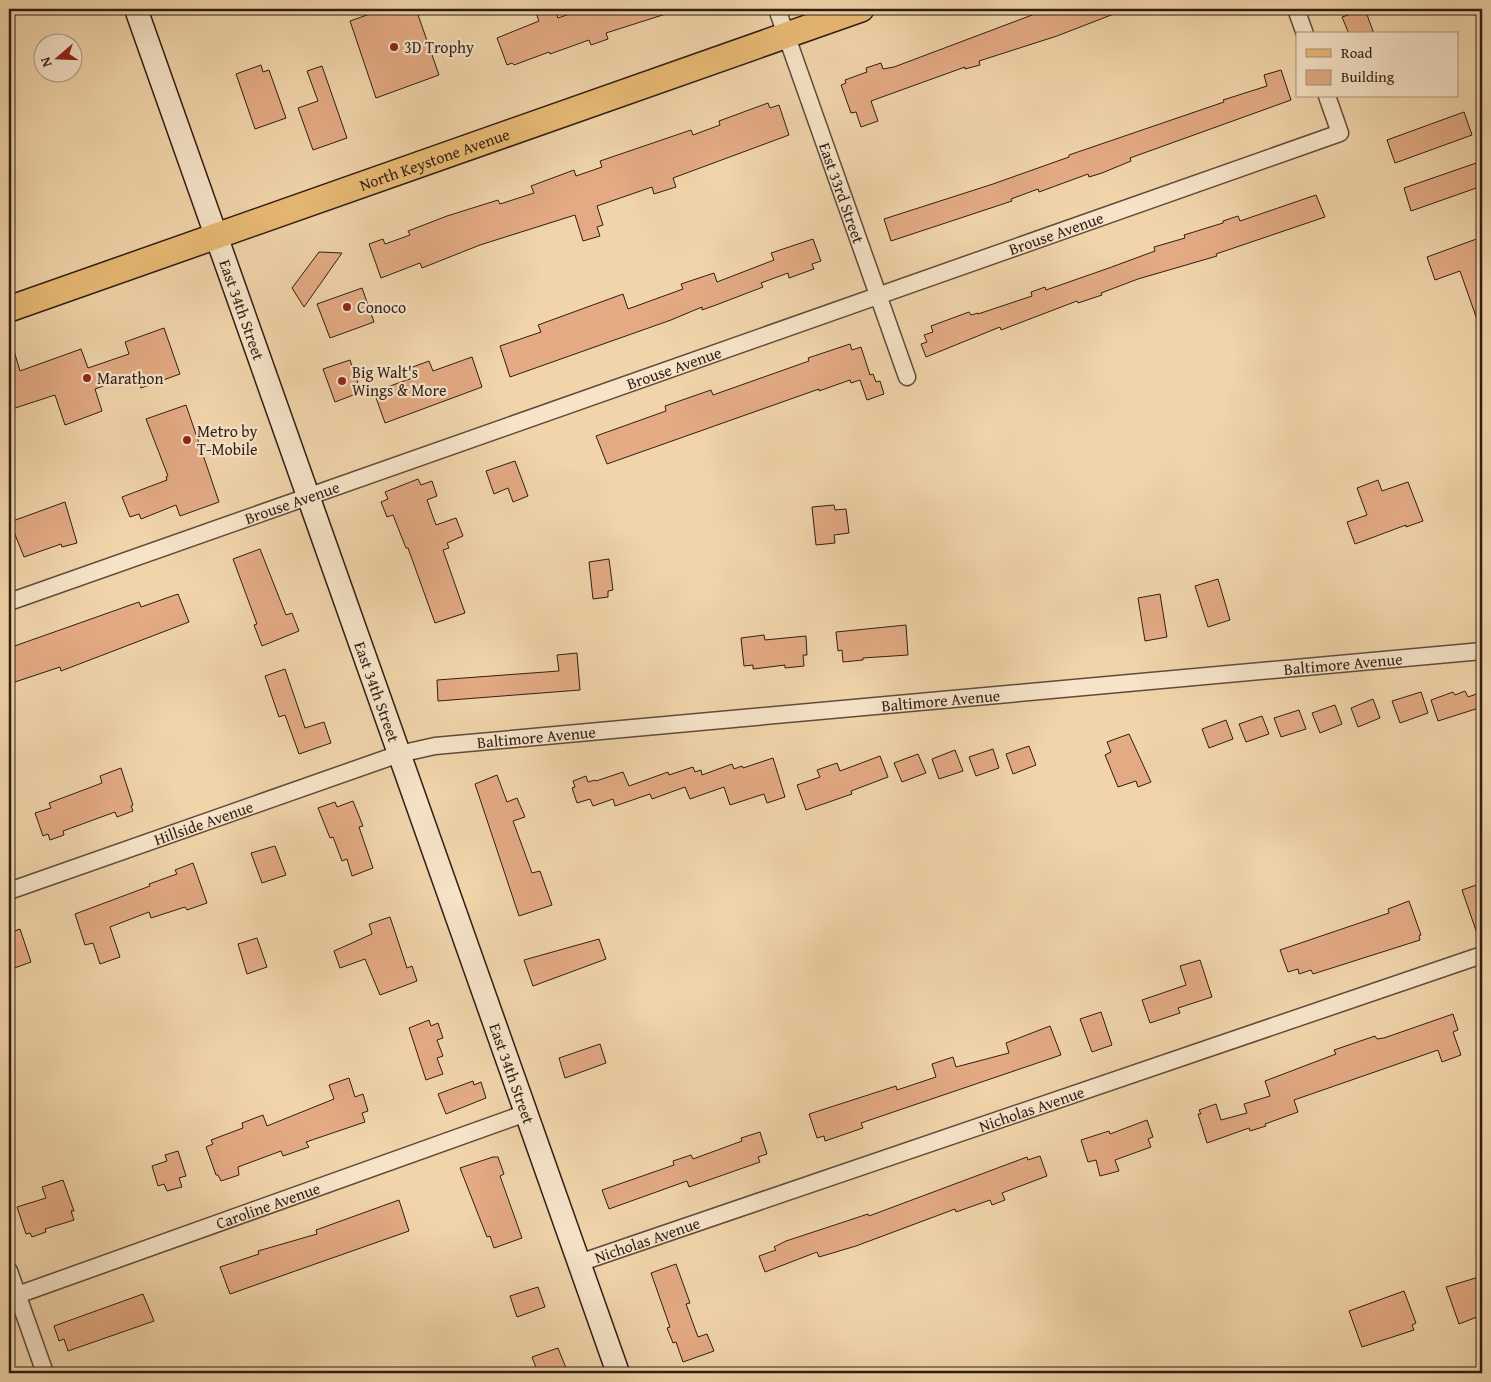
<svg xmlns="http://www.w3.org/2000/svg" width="1491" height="1382" viewBox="0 0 1491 1382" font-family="'Gentium Book Plus',serif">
<rect width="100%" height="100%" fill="#f1d4aa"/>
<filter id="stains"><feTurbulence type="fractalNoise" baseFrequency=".004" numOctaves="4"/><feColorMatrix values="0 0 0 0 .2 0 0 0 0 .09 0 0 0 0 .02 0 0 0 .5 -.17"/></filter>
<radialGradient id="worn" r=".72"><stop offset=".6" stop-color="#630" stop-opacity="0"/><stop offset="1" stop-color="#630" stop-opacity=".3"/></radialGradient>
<path fill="#e3aa84" stroke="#2f1d14" d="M384 9H416L439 75 376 98 350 21Z
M547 9H555L558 18 584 9H671L672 12 606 33 608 39 591 45 589 40 550 54 549 52 514 65 512 63 507 65 497 38 539 21 536 13Z
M1048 9 1124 10 1057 36 979 61 980 65 965 69V67L871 101 878 121 861 127 856 112 851 113 841 85 846 83 845 80 867 72 866 68 881 63 883 69 894 67Z
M1365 9 1374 34H1349L1342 17Z
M261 65 263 72 269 70 286 118 255 129 236 74Z
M322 66 347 138 313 150 298 108 318 101 307 71Z
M1281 70 1291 100 1130 158 1131 161 1102 173 1089 177 1088 174 1039 192 1038 189 1011 199 1012 201 891 241 884 219 993 184 1069 157V155L1224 102 1223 100 1267 86 1264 75Z
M768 103 770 108 779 105 789 135 673 178 676 187 654 194 652 187 597 206 603 225 597 227 600 236 583 241 575 215 480 245 422 268 420 263 381 278 369 244 383 239 385 244 410 235 408 231 447 216 498 200 500 204 534 193 531 186 574 170 576 176 602 167 600 161 691 130 693 135 720 125 719 121Z
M1464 112 1472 135 1395 163 1387 140Z
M1482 161V186L1411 211 1404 188Z
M1316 195 1325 217 1216 254 1217 256 1138 279 1101 293 1102 295 1078 303 1077 301 1001 330 1000 327 926 357 921 344 927 342 924 335 933 332 931 326 969 312 971 315 978 313V314L1032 296 1031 292 1045 287 1046 290 1109 268 1155 251 1154 247 1185 238 1184 235 1223 223V221L1238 216 1240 221Z
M1482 237V328H1480L1460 271 1435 280 1427 257Z
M813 239 821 261 812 264 814 269 789 278 788 273 761 283 763 287 716 305 702 310V307L671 320 510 377 500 346 541 332 538 325 623 294 628 309 683 289 681 284 714 273 717 282 774 260 771 253Z
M319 252 342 253 304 307 292 288Z
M362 288 374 322 330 338 317 304Z
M164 328 180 374 141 388 136 374 95 389 102 411 65 425 55 395 9 410V344H12L20 371 81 349 88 368 129 354 125 342Z
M850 344 852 350 861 347 870 375 873 374 876 382 880 381 884 394 867 400 860 380 851 383 850 380 819 391V389L607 464 596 436 666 411 665 406 711 390 713 395 809 361 808 358Z
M472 357 482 387 385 423 374 392 412 378 410 368 429 361 433 371Z
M350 360 361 392 335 402 323 369Z
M186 405 219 502 180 516 176 505 141 519 139 514 130 517 122 497 167 480 166 477 168 476 146 419Z
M515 461 528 496 513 502 508 488 494 494 486 471Z
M418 479 421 485 432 481 437 496 427 500 436 525 456 518 463 536 447 543 449 548 443 550 465 613 435 623 408 548H406L393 515 387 517 381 502 388 499 385 492Z
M1378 480 1382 491 1408 482 1423 521 1406 527V525L1355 544 1347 522 1367 515 1357 488Z
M65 502 77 543 62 547 61 544 24 557 10 522Z
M834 505 835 510 846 509 849 533 834 535 835 543 816 545 812 507Z
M260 549 286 615 292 613 299 631 262 646 254 625 257 624 233 559Z
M609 559 613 590 608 591V597L593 599 589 562Z
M1218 579 1230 620 1208 627 1195 586Z
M178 594 189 622 61 671 60 667 9 684V648L139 602 141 607Z
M1160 594 1167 637 1145 641 1138 598Z
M906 625 908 655 863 658V660L843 662 842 650 838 651 836 632Z
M764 635 765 640 806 636 807 655H803L804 666 785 668V665L753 669V665L744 666 741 638Z
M577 653 580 690 438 701 437 680 559 671 557 655Z
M285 669 305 728 324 722 331 743 299 754 285 715 279 717 265 676Z
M1465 691 1468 697 1482 692V707L1438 721 1431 700 1453 692 1455 695Z
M1421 692 1428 713 1400 723 1392 701Z
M1373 699 1380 718 1358 727 1351 708Z
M1335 705 1342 724 1320 733 1312 713Z
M1299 710 1306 729 1281 737 1274 718Z
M1262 716 1269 734 1246 742 1239 724Z
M1226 720 1233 739 1209 748 1202 729Z
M1129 734 1151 782 1138 787 1136 781 1118 787 1105 755 1111 752 1107 742Z
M1029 746 1036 765 1013 774 1006 754Z
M993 749 999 768 976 776 969 757Z
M955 750 963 771 939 779 932 759Z
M918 754 926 773 902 782 894 763Z
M880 756 888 777 851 791 852 794 806 810 797 785 820 777 817 770 837 763 840 771Z
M773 758 785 797 767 803 764 794 730 805 724 787 690 799 685 787 652 799 650 794 615 806 613 799 593 806 590 799 577 803 572 788 575 787 573 781 586 776 588 782 595 780 596 781 623 772 629 786 668 772 669 775 693 767 695 772 701 770 702 775 732 764 734 769 742 766 743 768Z
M121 768 133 805 131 806 133 811 117 817 115 812 63 831 64 835 50 840 48 834 43 836 35 813 51 808 49 803 102 783 100 776Z
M497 775 507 802 517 798 525 817 513 821 532 873 540 871 552 905 519 916 475 784Z
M353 801 363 826 359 827 373 868 352 876 347 859 342 861 333 837 330 838 318 808 335 802 337 807Z
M275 846 286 875 262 883 251 853Z
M193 863 207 903 187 910 185 907 151 918 149 912 110 927 120 957 100 964 93 943 85 945 75 914 150 886 149 884 177 874 175 870Z
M1482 883V941L1480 942 1462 890Z
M1409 901 1421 935 1419 936 1420 940 1313 974 1311 970 1299 974 1298 969 1288 972 1280 950 1389 913 1388 909Z
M390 917 407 968 412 966 417 981 380 995 365 959 340 968 334 951 372 934 369 924Z
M20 929 31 962 9 970V933Z
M257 938 267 967 247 974 238 944Z
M599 939 606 959 533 986 524 960Z
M1200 960 1212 997 1178 1008 1180 1013 1150 1023 1142 1000 1186 985 1180 966Z
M1101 1012 1112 1045 1092 1052 1080 1019Z
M1453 1014 1458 1030 1453 1032 1461 1055 1442 1062 1438 1050 1294 1100 1298 1112 1265 1124 1266 1126 1250 1131 1249 1128 1207 1143 1198 1114H1201L1199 1110 1216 1104 1221 1120 1247 1113 1244 1104 1270 1096 1265 1081 1336 1054 1334 1050 1375 1036 1377 1039 1384 1038Z
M429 1020 431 1026 438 1023 443 1038 437 1040 443 1056 437 1058 443 1074 426 1080 409 1028Z
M1050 1026 1061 1055 861 1123 863 1128 825 1141 824 1136 817 1138 809 1114 896 1086 897 1090 936 1077 932 1064 953 1057 956 1067 1009 1053 1006 1043Z
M600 1044 606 1063 565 1078 559 1058Z
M349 1078 355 1097 363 1094 368 1111 362 1113 365 1122 306 1142 309 1147 283 1156 281 1151 238 1167 239 1175 221 1181 218 1175H216L206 1147 213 1144 211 1140 243 1128 242 1123 263 1115 267 1126 334 1099 329 1085Z
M473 1081 474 1085 481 1082 486 1098 446 1114 438 1094Z
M1147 1120 1153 1137 1148 1139 1151 1147 1115 1160 1119 1171 1100 1176 1096 1160 1088 1162 1081 1140 1109 1131 1110 1134Z
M760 1132 767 1154 758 1157 760 1162 689 1187 687 1181 609 1209 602 1190 674 1165 673 1161 691 1155 693 1159 742 1141 741 1138Z
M178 1151 186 1176 179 1178 182 1187 167 1191 164 1184 158 1186 152 1166 167 1161 165 1155Z
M1040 1156 1047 1176 1002 1193 1005 1200 992 1205 990 1200 956 1212 955 1209 856 1246 819 1257 817 1252 765 1272 759 1256 776 1250 774 1247 786 1241 868 1214 869 1216 1027 1157 1028 1160Z
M493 1157H498L504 1174 500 1176 522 1238 494 1248 490 1236 487 1237 460 1168Z
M63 1180 74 1211H71L74 1220 45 1229 46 1232 32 1237 30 1233 26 1234 17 1207 46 1198 42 1187Z
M399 1200 409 1231 230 1294 220 1267 259 1254 258 1251 317 1234 316 1230Z
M676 1264 690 1303 686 1304 698 1337 707 1334 714 1351 683 1362 676 1342 673 1343 667 1328 670 1327 651 1273Z
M1482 1276V1315L1459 1324 1446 1287Z
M538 1287 545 1307 517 1317 510 1296Z
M1404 1291 1416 1323 1412 1325 1414 1330 1362 1347 1349 1311Z
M143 1294 154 1321 68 1351 64 1339 59 1341 54 1326Z
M558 1348 566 1368 551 1373H538L532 1357Z"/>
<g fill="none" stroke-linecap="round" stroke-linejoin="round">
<g stroke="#604b3a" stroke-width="19">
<g id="minor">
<path id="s1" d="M777 9 907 377"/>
<path d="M1296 9 1305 34"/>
<path id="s2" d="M9 602 1340 133 1327 96"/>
<path id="s3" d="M9 891 399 754 435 746 1482 651"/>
<path id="s4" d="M579 1263 1482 955"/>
<path d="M9 1271 45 1373"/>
<path id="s5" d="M9 1298 526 1113"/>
</g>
</g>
<g stroke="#2f1d14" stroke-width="25">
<g id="secondary">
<path id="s6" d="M136 9 618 1373"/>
</g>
</g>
<g stroke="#2f1d14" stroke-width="28">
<g id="primary">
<path id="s7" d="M9 309 861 9"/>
</g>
</g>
<use href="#minor" stroke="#f6e3c8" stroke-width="16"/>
<use href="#secondary" stroke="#f6e3c8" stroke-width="22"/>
<use href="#primary" stroke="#e8ba75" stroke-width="25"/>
</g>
<g fill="#8f2418" stroke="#f6e3c8" stroke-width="2">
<circle cx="394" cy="47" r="5"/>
<circle cx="347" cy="307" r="5"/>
<circle cx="87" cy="378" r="5"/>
<circle cx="342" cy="381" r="5"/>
<circle cx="187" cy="440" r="5"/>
</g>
<g text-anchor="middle" stroke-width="4.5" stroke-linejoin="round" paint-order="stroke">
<g font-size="16" fill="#2f1d14" stroke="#f6e3c8" text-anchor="start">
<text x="404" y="53">3D Trophy</text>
<text x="357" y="313">Conoco</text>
<text x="352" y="378">Big Walt's<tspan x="352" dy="18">Wings &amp; More</tspan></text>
<text x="97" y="384">Marathon</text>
<text x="197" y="437">Metro by<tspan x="197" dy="18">T-Mobile</tspan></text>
</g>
<g font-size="16" fill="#2f1d14" stroke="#f6e3c8">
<text dy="6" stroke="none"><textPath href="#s7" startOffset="451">North Keystone Avenue</textPath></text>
<text dy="6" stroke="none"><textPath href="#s1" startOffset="195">East 33rd Street</textPath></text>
<text dy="6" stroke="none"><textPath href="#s2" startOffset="1110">Brouse Avenue</textPath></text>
<text dy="6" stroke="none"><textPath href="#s6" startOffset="319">East 34th Street</textPath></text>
<text dy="6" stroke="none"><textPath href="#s2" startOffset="705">Brouse Avenue</textPath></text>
<text dy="6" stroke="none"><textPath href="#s2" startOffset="300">Brouse Avenue</textPath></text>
<text dy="6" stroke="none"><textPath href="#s3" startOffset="1362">Baltimore Avenue</textPath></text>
<text dy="6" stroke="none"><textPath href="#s6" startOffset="724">East 34th Street</textPath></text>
<text dy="6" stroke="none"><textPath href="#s3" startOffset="958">Baltimore Avenue</textPath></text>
<text dy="6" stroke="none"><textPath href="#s3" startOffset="552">Baltimore Avenue</textPath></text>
<text dy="6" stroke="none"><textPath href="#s3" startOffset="206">Hillside Avenue</textPath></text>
<text dy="6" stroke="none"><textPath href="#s6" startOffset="1129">East 34th Street</textPath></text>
<text dy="6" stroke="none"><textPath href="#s4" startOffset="478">Nicholas Avenue</textPath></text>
<text dy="6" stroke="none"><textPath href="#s5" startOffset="275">Caroline Avenue</textPath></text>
<text dy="6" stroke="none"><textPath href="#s4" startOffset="72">Nicholas Avenue</textPath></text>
</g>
</g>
<rect width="1491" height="1382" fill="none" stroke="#f1d4aa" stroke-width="30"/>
<rect x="10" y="10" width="1471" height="1362" fill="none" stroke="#2f1d14" stroke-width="2.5"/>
<rect x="15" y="15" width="1461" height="1352" fill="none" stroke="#2f1d14"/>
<rect x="1296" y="32" width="162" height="65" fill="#f6e3c8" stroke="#a69480"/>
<rect x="1306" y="49" width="25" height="8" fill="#e8ba75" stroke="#a69480"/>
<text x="1341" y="58" font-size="15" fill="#2f1d14">Road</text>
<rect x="1306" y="70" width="25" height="15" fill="#e3aa84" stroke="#a69480"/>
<text x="1341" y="82" font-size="15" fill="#2f1d14">Building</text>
<g transform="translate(58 58) rotate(251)"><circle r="24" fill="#f6e3c8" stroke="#a69480"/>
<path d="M0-4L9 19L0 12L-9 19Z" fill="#8f2418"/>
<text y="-8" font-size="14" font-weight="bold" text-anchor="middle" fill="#2f1d14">N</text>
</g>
<rect width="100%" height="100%" filter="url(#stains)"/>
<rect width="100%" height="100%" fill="url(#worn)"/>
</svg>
